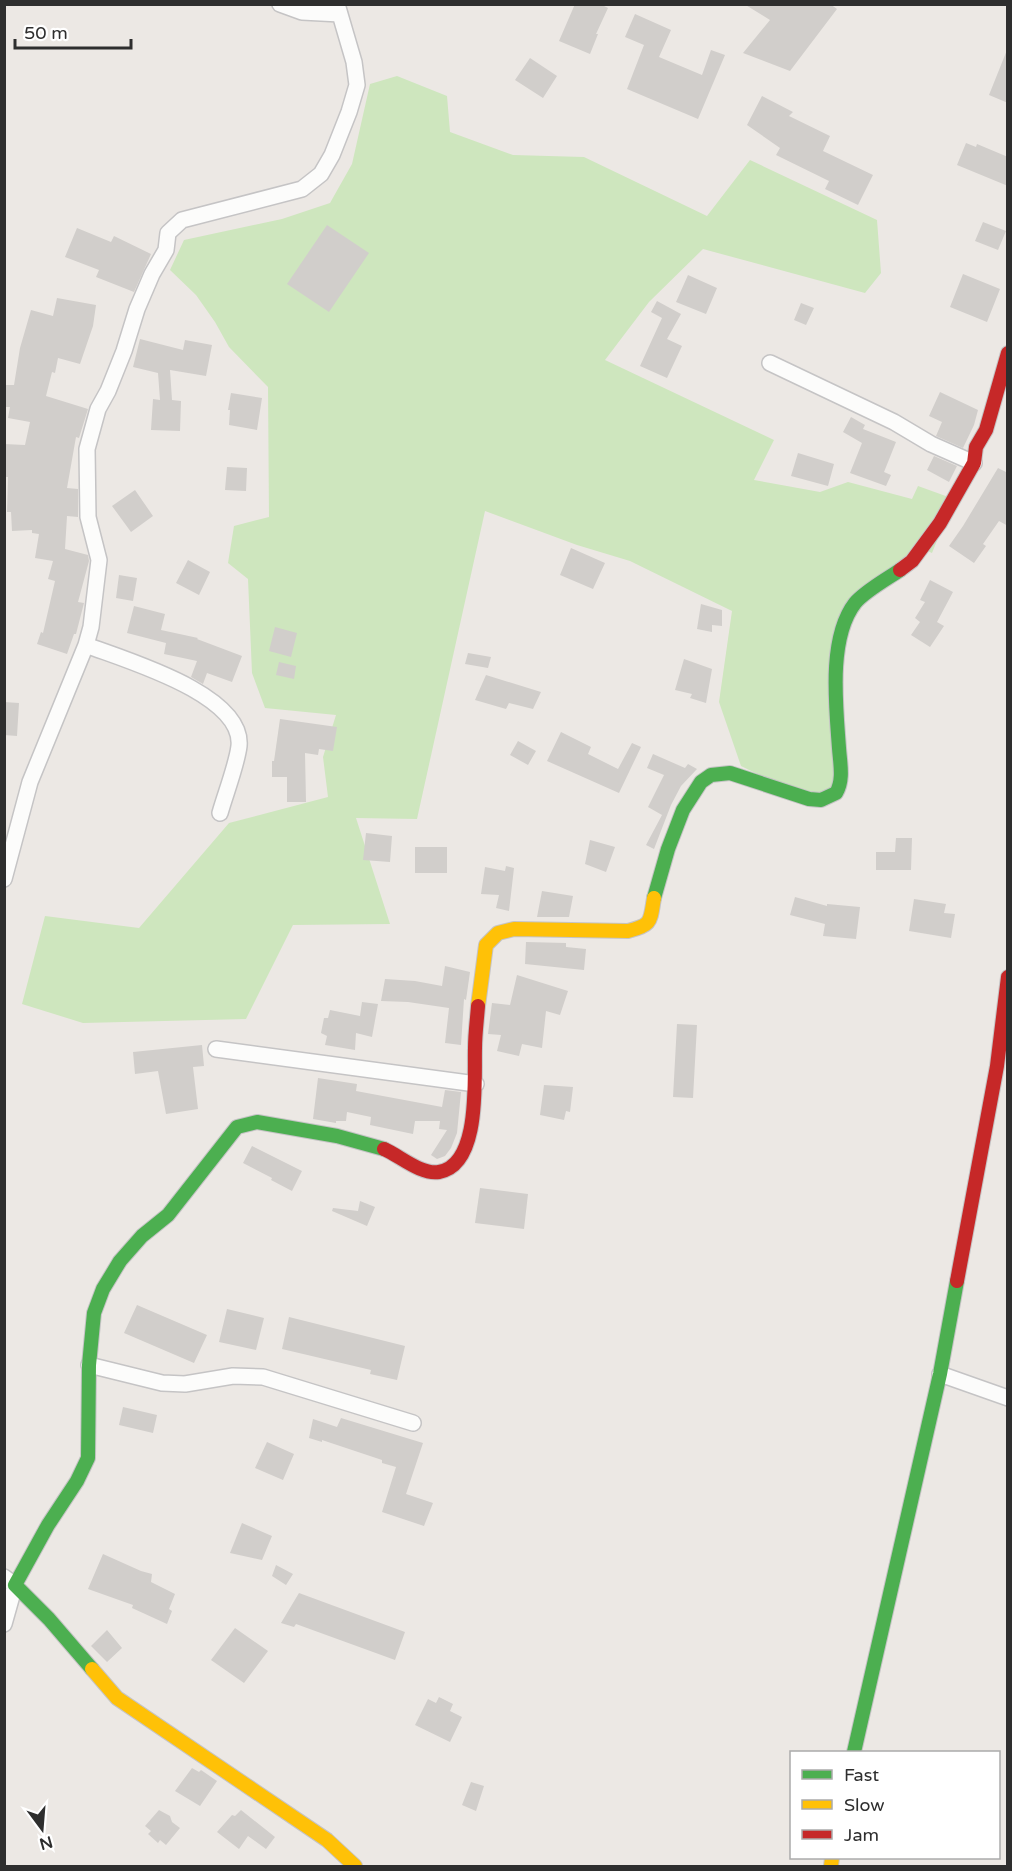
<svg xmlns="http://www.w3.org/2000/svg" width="1012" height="1871" viewBox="0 0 1012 1871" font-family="'Varela Round',sans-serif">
<rect width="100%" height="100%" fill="#ece8e4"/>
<path fill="#cee6be" d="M397 76 447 96 450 132 513 155 584 157 707 216 750 160 877 220 881 273 865 293 703 249 649 302 605 360 774 440 754 480 820 492 848 482 912 499 918 486 954 499 932 553 921 548 874 589 838 643 839 788 807 798 741 766 719 702 732 611 630 561 577 545 485 511 417 819 356 818 390 924 293 925 246 1019 83 1023 22 1004 45 916 139 928 229 823 328 797 323 757 336 715 265 708 252 673 248 579 228 563 234 526 269 517 268 387 229 347 215 322 196 295 170 270 184 240 282 219 330 203 352 164 370 84Z"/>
<path fill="#d1cecb" d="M575 4H600L608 8 596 34H598L590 54 559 41Z
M744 4H830L837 9 790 71 743 53 770 20Z
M635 14 671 30 659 57 702 75 711 50 725 55 698 119 627 89 644 45 625 37Z
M1007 50H1008V103L989 95Z
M530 58 557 76 543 98 515 80Z
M762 96 793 112 789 116 830 136 823 151 873 175 858 205 825 189 829 181 776 155 780 148 747 125Z
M966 143 976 147 977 144 1008 157V186L957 165Z
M983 222 1006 231 998 250 975 241Z
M327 225 369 253 329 312 287 284Z
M77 228 111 242 114 236 151 254 134 292 96 277 99 270 65 257Z
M963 274 1000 289 987 322 950 307Z
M688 275 717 288 706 314 676 302Z
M57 298 96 305 93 326 80 364 58 358 55 373 52 372 46 396 88 409 79 438 76 437 67 488 78 489V517L67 516 65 549 88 555 89 561 78 602 84 603 76 634H74L67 654 37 644 41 632 43 633 55 581 48 579 53 561 35 558 39 534 32 533V530L12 531 11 512H7L8 477H4V444L25 445 30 422 8 418 10 407H4V385H14L20 348 31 310 53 316Z
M657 301 681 314 667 339 682 346 667 378 640 366 662 318 651 312Z
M801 303 814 308 806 325 794 320Z
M140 339 183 350 185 340 212 345 206 376 170 370 172 400 181 401 180 431 151 430 153 399 160 400 158 373 133 367Z
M940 392 978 410 974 425 963 448 936 436 942 422 929 416Z
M231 393 262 398 257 430 229 425 230 410H228Z
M851 417 865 425 863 429 896 442 884 472 891 475 886 486 850 473 862 443 843 432Z
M798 453 834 464 828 486 791 476Z
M934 456 957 466 949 482 927 470Z
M227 467 247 468 246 491 225 490Z
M998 468 1008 473V526L999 521 983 544 986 546 974 563 949 546 963 526Z
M135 490 153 516 131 532 112 506Z
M571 548 605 563 593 589 560 575Z
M188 560 210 572 199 595 176 583Z
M119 575 137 578 133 601 116 598Z
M930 580 953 592 937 622 944 626 930 647 911 635 920 622 915 618 925 602 920 600Z
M701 604 722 610V626L712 625V632L697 629Z
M134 606 165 614 161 630 198 638 197 639 242 656 232 682 207 673 203 684 191 677 197 661 164 654 166 643 127 633Z
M275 627 297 633 291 657 269 651Z
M468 653 491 657 488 668 465 664Z
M684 659 712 669 706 703 690 698 692 694 675 690Z
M279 662 296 666 294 679 276 675Z
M486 675 541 692 533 709 509 703 506 709 475 700Z
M4 702 19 703 17 736 4 735Z
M280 719 337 727 333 751 319 749 318 755 305 753 306 802H287V777H272V761H274Z
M561 732 591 747 588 754 618 769 632 743 641 747 619 793 547 761Z
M518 741 536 751 528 765 510 755Z
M653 754 685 768 688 764 697 769 681 786 671 805 654 849 646 845 662 815 648 807 664 775 647 768Z
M366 833 392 836 390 862 363 860Z
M896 838H912L911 870H876V852H895Z
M590 840 615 847 606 872 585 864Z
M415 847H447V873H415Z
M506 866 514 868 509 911 496 908 499 895 481 894 485 867 505 871Z
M542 891 573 896 569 917H537Z
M795 897 827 906V904L860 907 856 939 823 936 825 924 790 915Z
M914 899 946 904 944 913 955 914 951 938 909 931Z
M526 942 566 943V947L586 949 584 970 525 964Z
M445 966 470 972 466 1000 464 999 461 1045 445 1043 449 1008 408 1002 381 1001 385 979 415 981 442 986Z
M517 975 568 991 560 1015 546 1011 542 1048 522 1044 519 1056 497 1051 501 1035 488 1034 492 1003 510 1005Z
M362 1002 378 1004 372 1037 356 1033 355 1050 325 1045 327 1036 321 1033 324 1018H328L330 1010 360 1016Z
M677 1024 697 1025 693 1098 673 1097Z
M202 1045 204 1066 193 1067 198 1109 166 1114 158 1071 135 1074 133 1052Z
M318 1078 357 1084 356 1091 442 1107 445 1090 461 1092 457 1133 451 1148 445 1156 437 1159 431 1155 447 1130 439 1129 440 1121H415L413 1134 370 1125 371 1117 347 1112 346 1121H336V1123L313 1119Z
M544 1085 573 1087 570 1112 566 1111 564 1120 540 1115Z
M252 1146 302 1171 292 1191 271 1180 272 1178 243 1163Z
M480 1188 528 1194 524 1229 475 1223Z
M360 1201 375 1207 367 1226 332 1211 333 1208 358 1211Z
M137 1305 207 1335 194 1363 124 1333Z
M227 1309 264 1318 256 1350 219 1342Z
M289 1317 405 1346 397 1380 370 1374 371 1370 282 1349Z
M123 1407 157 1415 153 1433 119 1425Z
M341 1418 423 1443 406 1494 433 1503 424 1526 382 1512 396 1467 382 1463V1460L322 1440V1442L309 1438 313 1419 337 1427Z
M267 1442 294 1454 283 1480 255 1468Z
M242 1523 272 1536 262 1560 230 1553Z
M103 1554 141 1571 152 1574 151 1582 175 1594 169 1609 172 1611 167 1624 132 1608 133 1605 88 1589Z
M276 1565 293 1574 286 1585 272 1576Z
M299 1593 405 1632 395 1660 296 1624 294 1627 281 1623Z
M235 1628 268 1651 244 1683 211 1660Z
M107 1630 122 1648 107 1662 91 1646Z
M439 1697 453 1704 450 1711 462 1717 450 1742 415 1725 428 1699 436 1703Z
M192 1768 199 1772 201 1770 217 1781 200 1806 175 1791Z
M471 1782 484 1786 476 1811 462 1805Z
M159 1810 170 1816 172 1822 180 1828 166 1845 160 1840 158 1843 148 1834 151 1831 145 1826Z
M241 1810 275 1837 266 1849 248 1836 239 1849 217 1832 232 1815 235 1816Z"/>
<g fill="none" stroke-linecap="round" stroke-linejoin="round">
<g stroke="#c5c4c5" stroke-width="18">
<path id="street" d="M280 4 302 12 340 14
M770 363 894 422 931 444 974 463
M220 813C225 795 237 764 239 746 244 694 125 660 86 645L91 627 99 560 88 517 87 449 98 409 108 391 124 351 137 309 152 274 166 250 168 233 182 220 302 189 321 174 332 155 349 112 357 85 354 62 337 4
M4 879 30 782 86 645
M216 1049 476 1084
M89 1365 162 1383 185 1384 233 1376 263 1377 413 1423
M940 1374 1008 1398
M4 1577 15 1585 4 1624"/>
</g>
<g stroke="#c5c4c5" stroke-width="16">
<path id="fast" d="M654 898 668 849 683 810 701 782 711 775 730 773 809 799 821 800 836 793C844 780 840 763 839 748 836 706 828 638 855 603 865 591 887 579 900 570
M92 1669 49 1619 15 1585 48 1525 77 1481 88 1458 89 1365 94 1313 103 1289 120 1261 142 1236 168 1215 237 1127 257 1122 337 1136 384 1149
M854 1752 940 1374 957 1281"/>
</g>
<g stroke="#c5c4c5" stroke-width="16">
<path id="slow" d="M478 1006 486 945 498 933 514 929 628 931C652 925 650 922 654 898
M92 1669 117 1698 327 1840 355 1866
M831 1866 832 1858"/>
</g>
<g stroke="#c5c4c5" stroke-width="16">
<path id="jam" d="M900 570 912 561 940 523 974 463 976 447 986 430 1008 353
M384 1149C400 1156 421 1175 439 1172 481 1165 474 1079 475 1048 475 1034 477 1020 478 1006
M957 1281 997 1066 1008 977"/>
</g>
<use href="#street" stroke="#fcfcfb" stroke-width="15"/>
<use href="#fast" stroke="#4caf50" stroke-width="14"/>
<use href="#slow" stroke="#ffc107" stroke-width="14"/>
<use href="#jam" stroke="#c62828" stroke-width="14"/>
</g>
<rect width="1012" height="1871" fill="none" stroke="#2e2e2e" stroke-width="12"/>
<rect x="790" y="1751" width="210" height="108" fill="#ffffff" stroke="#ababab" stroke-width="1.5"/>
<rect x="802" y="1770" width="30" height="9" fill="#4caf50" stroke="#ababab" stroke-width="1.5"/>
<text x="844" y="1781" font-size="18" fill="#2e2e2e">Fast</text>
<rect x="802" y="1800" width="30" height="9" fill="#ffc107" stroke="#ababab" stroke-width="1.5"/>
<text x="844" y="1811" font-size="18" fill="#2e2e2e">Slow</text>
<rect x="802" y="1830" width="30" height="9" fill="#c62828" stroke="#ababab" stroke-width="1.5"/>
<text x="844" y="1841" font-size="18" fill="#2e2e2e">Jam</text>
<g transform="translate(42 1829) rotate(164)" stroke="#ffffff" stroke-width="4.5" paint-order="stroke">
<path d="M0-4.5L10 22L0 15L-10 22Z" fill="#2e2e2e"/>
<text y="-9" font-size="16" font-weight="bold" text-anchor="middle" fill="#2e2e2e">N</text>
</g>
<path d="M15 39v9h116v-9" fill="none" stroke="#2e2e2e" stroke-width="3"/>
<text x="24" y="39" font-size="18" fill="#2e2e2e" stroke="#ffffff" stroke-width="4.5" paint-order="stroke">50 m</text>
</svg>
